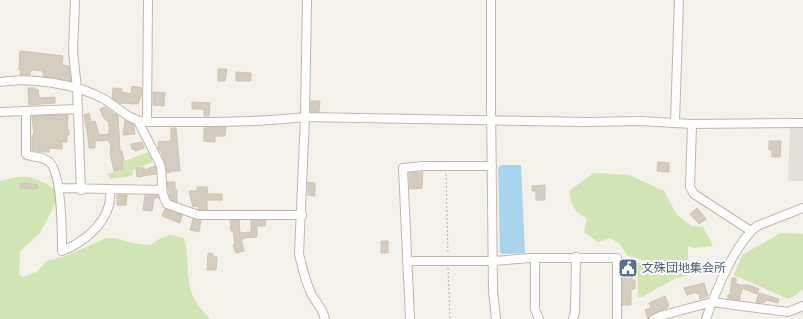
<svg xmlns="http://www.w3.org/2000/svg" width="803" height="319" viewBox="0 0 803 319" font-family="Quicksand,'Noto Sans JP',sans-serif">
<rect width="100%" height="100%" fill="#f4f0ea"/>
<path fill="#e4dfdb" d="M790 126 803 127V181H788Z"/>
<path fill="#d2e5b5" d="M152 151V162L133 170 132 176 110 179 107 174 120 170 124 161Z
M594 173 629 175 664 191 677 215 691 226 703 227 713 246 694 248 688 246V265H656L627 255 620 244 610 238 598 242 584 232 587 219C572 209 573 208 569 191Z
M16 177H30L43 182 54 189 56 193V202L40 233 20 251 19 274 23 277 37 272 46 262 50 260 66 256 106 238H115L132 243 150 245 161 238 170 235 184 238C189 255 186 278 192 294 196 304 203 311 210 319H0V181Z
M781 233 803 234V289L793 297 788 299 734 275 742 255Z
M637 262 649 267 688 270 689 275 674 279 642 297H638Z"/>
<path fill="#aad4ec" d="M501 165H521L525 253 502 254 500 252 498 168Z"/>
<path fill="#d5ccc0" stroke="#cfc3b3" d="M20 51 63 56 62 65 69 66 71 81 43 76V71L33 70H31L30 75H20L21 70H19Z
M218 69H227L225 81H218Z
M236 72 251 73V81H236Z
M132 86 142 88V95H141L138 104 119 103 112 98 113 88 122 89V92L131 94Z
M28 88H35V90L38 89 39 98 55 97V103L29 105Z
M153 92 165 93 164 106 153 105Z
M311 101H320L319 112H311Z
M192 102 210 103 209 116H204V109H192Z
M105 107 118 116 120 151H122L124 161H122L123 169 114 171 110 153 111 143H109V140L95 141V148H89L88 138 84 115 89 113 91 122 95 121 99 135 109 134V123L103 117 100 109Z
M68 115 67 130H69V135H67V142H62V149L49 148V152H40L32 150V135H34L32 116Z
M125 120 134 125 135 134 123 135Z
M226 127 225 136H215V142L204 141V128Z
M171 128H176L180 171H171V172L167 173 165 163 161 151 159 150 158 142 171 141Z
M769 141H781L780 157H772V150H769Z
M142 142 144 148 135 151 134 149H132L131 144Z
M658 162 669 163V172L657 171Z
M155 166 156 174 137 177 136 168H144L145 170Z
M423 172 422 188 410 189 409 173Z
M167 182H175V190H177V202L171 200 170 197Z
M308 182 315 183V196L308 195Z
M21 183H24L38 185 37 189 20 188Z
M545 185V200H536V191H532V186Z
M197 187H207L208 194H222V200H207V210H199L198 209V206L193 207 189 191H197Z
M117 195H127L126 205H117Z
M145 195H158V198H154L152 211 143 210Z
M697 208 706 219 699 224 690 214Z
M165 209 182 215 180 223 162 216Z
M193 219 201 220 199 232 190 230Z
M230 220H239L240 233 251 232V220H266L265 226H257V237L244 238V239H241L244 251 236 253 233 245H235L233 231H231Z
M381 241H388V253H381Z
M208 253 213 254V257H217L216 270H207Z
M622 265H635V271H632V280H635V289H631V305H622Z
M732 278H736V284H739V285H749L759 289 757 294 742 288 741 294H740V300L728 299V295H730Z
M704 283 708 296 700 299 699 293 697 294V292L687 295 684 288Z
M759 293 779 299 778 303 766 300 764 303 756 302Z
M665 296 669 306 667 307V308L652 314 648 319 645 310 651 308 649 303Z"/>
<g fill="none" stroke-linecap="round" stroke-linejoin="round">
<g stroke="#bfb8ad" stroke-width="10">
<path id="minor" d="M75 0 73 52 77 88 81 190
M307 0 305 117 299 254C302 267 305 279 310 291 314 301 323 308 325 319
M491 0V103L493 291 496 319
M0 82C31 77 77 84 104 99 119 108 129 121 147 122 199 122 252 123 305 117L585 122 641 121 692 124 803 123
M26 111V154L27 155C34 157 43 157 48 161 62 169 62 234 62 251 82 243 103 227 109 205 110 200 110 194 111 189
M0 112 78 109
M138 121 160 164C164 178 159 191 167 204L198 215H302
M147 122 148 0
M675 122 679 0
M692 124 690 187 694 194 751 231
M60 188 162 190
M535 258V309L539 319
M407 261H494L530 258H617V319
M410 319 403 168 424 166H492
M573 319 575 312 576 257
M654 319 660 316 712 302 788 312 803 306
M706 319C715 293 735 243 757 226L803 208"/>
</g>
<path stroke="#c0b39f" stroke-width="1" stroke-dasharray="2 2" stroke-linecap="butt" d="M446 174 448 254
M448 268 450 319"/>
<use href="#minor" stroke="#fff" stroke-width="8"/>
</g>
<defs>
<g id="civic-square" transform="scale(1)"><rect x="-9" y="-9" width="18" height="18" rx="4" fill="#5c6f8a" stroke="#fff"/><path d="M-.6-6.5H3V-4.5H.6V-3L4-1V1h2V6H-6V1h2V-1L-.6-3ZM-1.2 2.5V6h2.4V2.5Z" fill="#fff"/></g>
</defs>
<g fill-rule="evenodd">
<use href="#civic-square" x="628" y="268"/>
</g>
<g text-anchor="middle" stroke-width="4" stroke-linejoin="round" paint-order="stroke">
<g font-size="12" fill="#4e5e75" stroke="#fff" text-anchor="start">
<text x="642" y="272">文殊団地集会所</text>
</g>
</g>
</svg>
